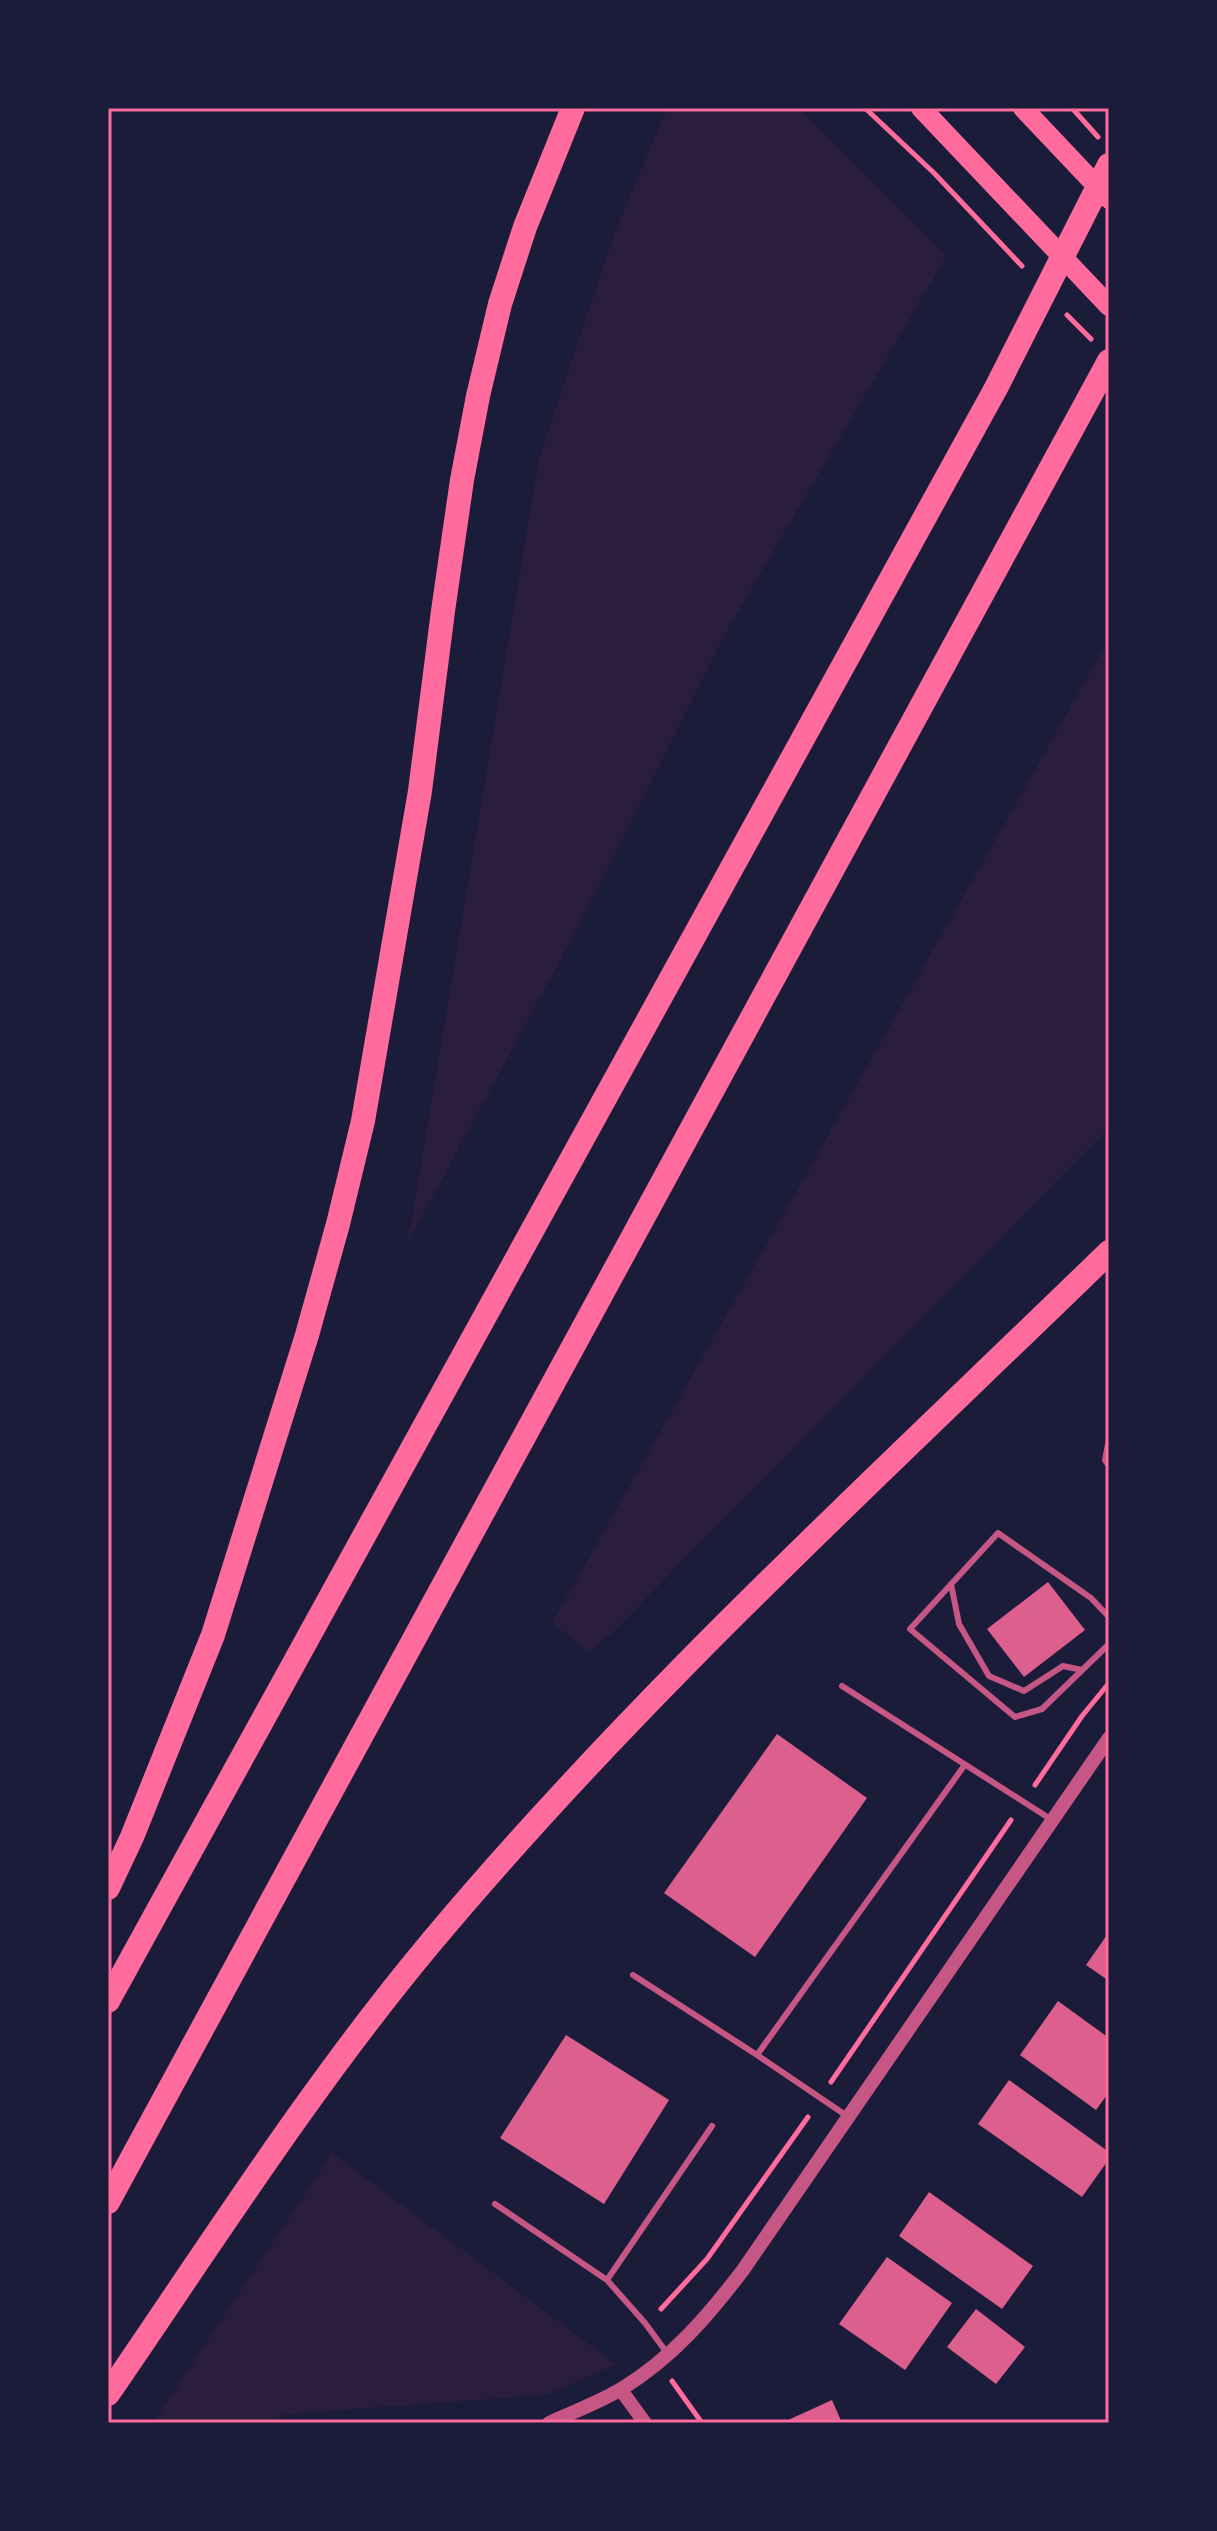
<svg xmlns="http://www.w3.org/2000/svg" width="1217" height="2531" viewBox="0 0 1217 2531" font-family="'Space Grotesk',sans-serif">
<rect width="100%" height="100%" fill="#1b1b3a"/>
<path fill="#2a1e3b" d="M667 108H799L947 255 729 627 575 933 408 1242 539 459 615 232Z
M1109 639V1128L611 1634 589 1652 552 1623Z
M332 2153 616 2364 547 2395 286 2414 266 2423H153Z"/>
<path fill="#dd5f8e" d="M1048 1582 1085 1630 1024 1677 987 1629Z
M777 1734 867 1798 755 1957 664 1893Z
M1109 1932V1981L1086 1965Z
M1058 2001 1109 2038V2092L1096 2110 1020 2055Z
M566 2035 669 2100 604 2204 500 2138Z
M1009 2080 1109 2152V2159L1082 2197 978 2124Z
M929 2192 1033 2266 1002 2309 899 2236Z
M887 2257 952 2303 905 2370 839 2324Z
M976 2309 1025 2347 996 2384 947 2347Z
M832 2400 842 2423H787L786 2421Z"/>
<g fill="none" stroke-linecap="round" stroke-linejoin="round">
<path stroke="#ff6b9d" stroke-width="5" d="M865 108 934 173 1022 266
M1072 108 1098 137
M1067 315 1091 339
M1035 1785 1082 1716 1109 1683
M831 2082 1011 1820
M661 2309 707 2259 808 2117
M672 2381 702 2423"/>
<path stroke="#c65784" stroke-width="6" d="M1109 1439 1105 1460 1109 1466
M951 1584 959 1624 989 1676 1024 1691 1063 1666 1082 1670
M1109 1617 1091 1598 998 1533 910 1629 1015 1717 1042 1709 1109 1644
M842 1686 1052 1820
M633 1975 757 2055
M847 2116 757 2055 964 1766
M495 2204 607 2280 645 2323 667 2353
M607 2280 712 2126"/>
<path stroke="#c65784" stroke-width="14" d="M621 2390 645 2423
M549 2423C573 2412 600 2402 623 2388 673 2357 708 2316 743 2270L1109 1738"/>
<path stroke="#ff6b9d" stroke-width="20" d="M921 108 1109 306
M1023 108 1109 199"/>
<path stroke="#ff6b9d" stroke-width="24" d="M108 1888 132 1837 213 1635 307 1335 338 1224 363 1121 420 791 443 611 462 480 478 396 500 304 525 227 573 108
M108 2001 996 388 1109 165
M108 2202 1109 361
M108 2394C213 2241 314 2082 433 1940 640 1693 879 1476 1109 1252"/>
</g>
<rect width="1217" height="2531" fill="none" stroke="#1b1b3a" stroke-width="220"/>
<rect x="110" y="110" width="997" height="2311" fill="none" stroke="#ff6b9d" stroke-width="3"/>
</svg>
